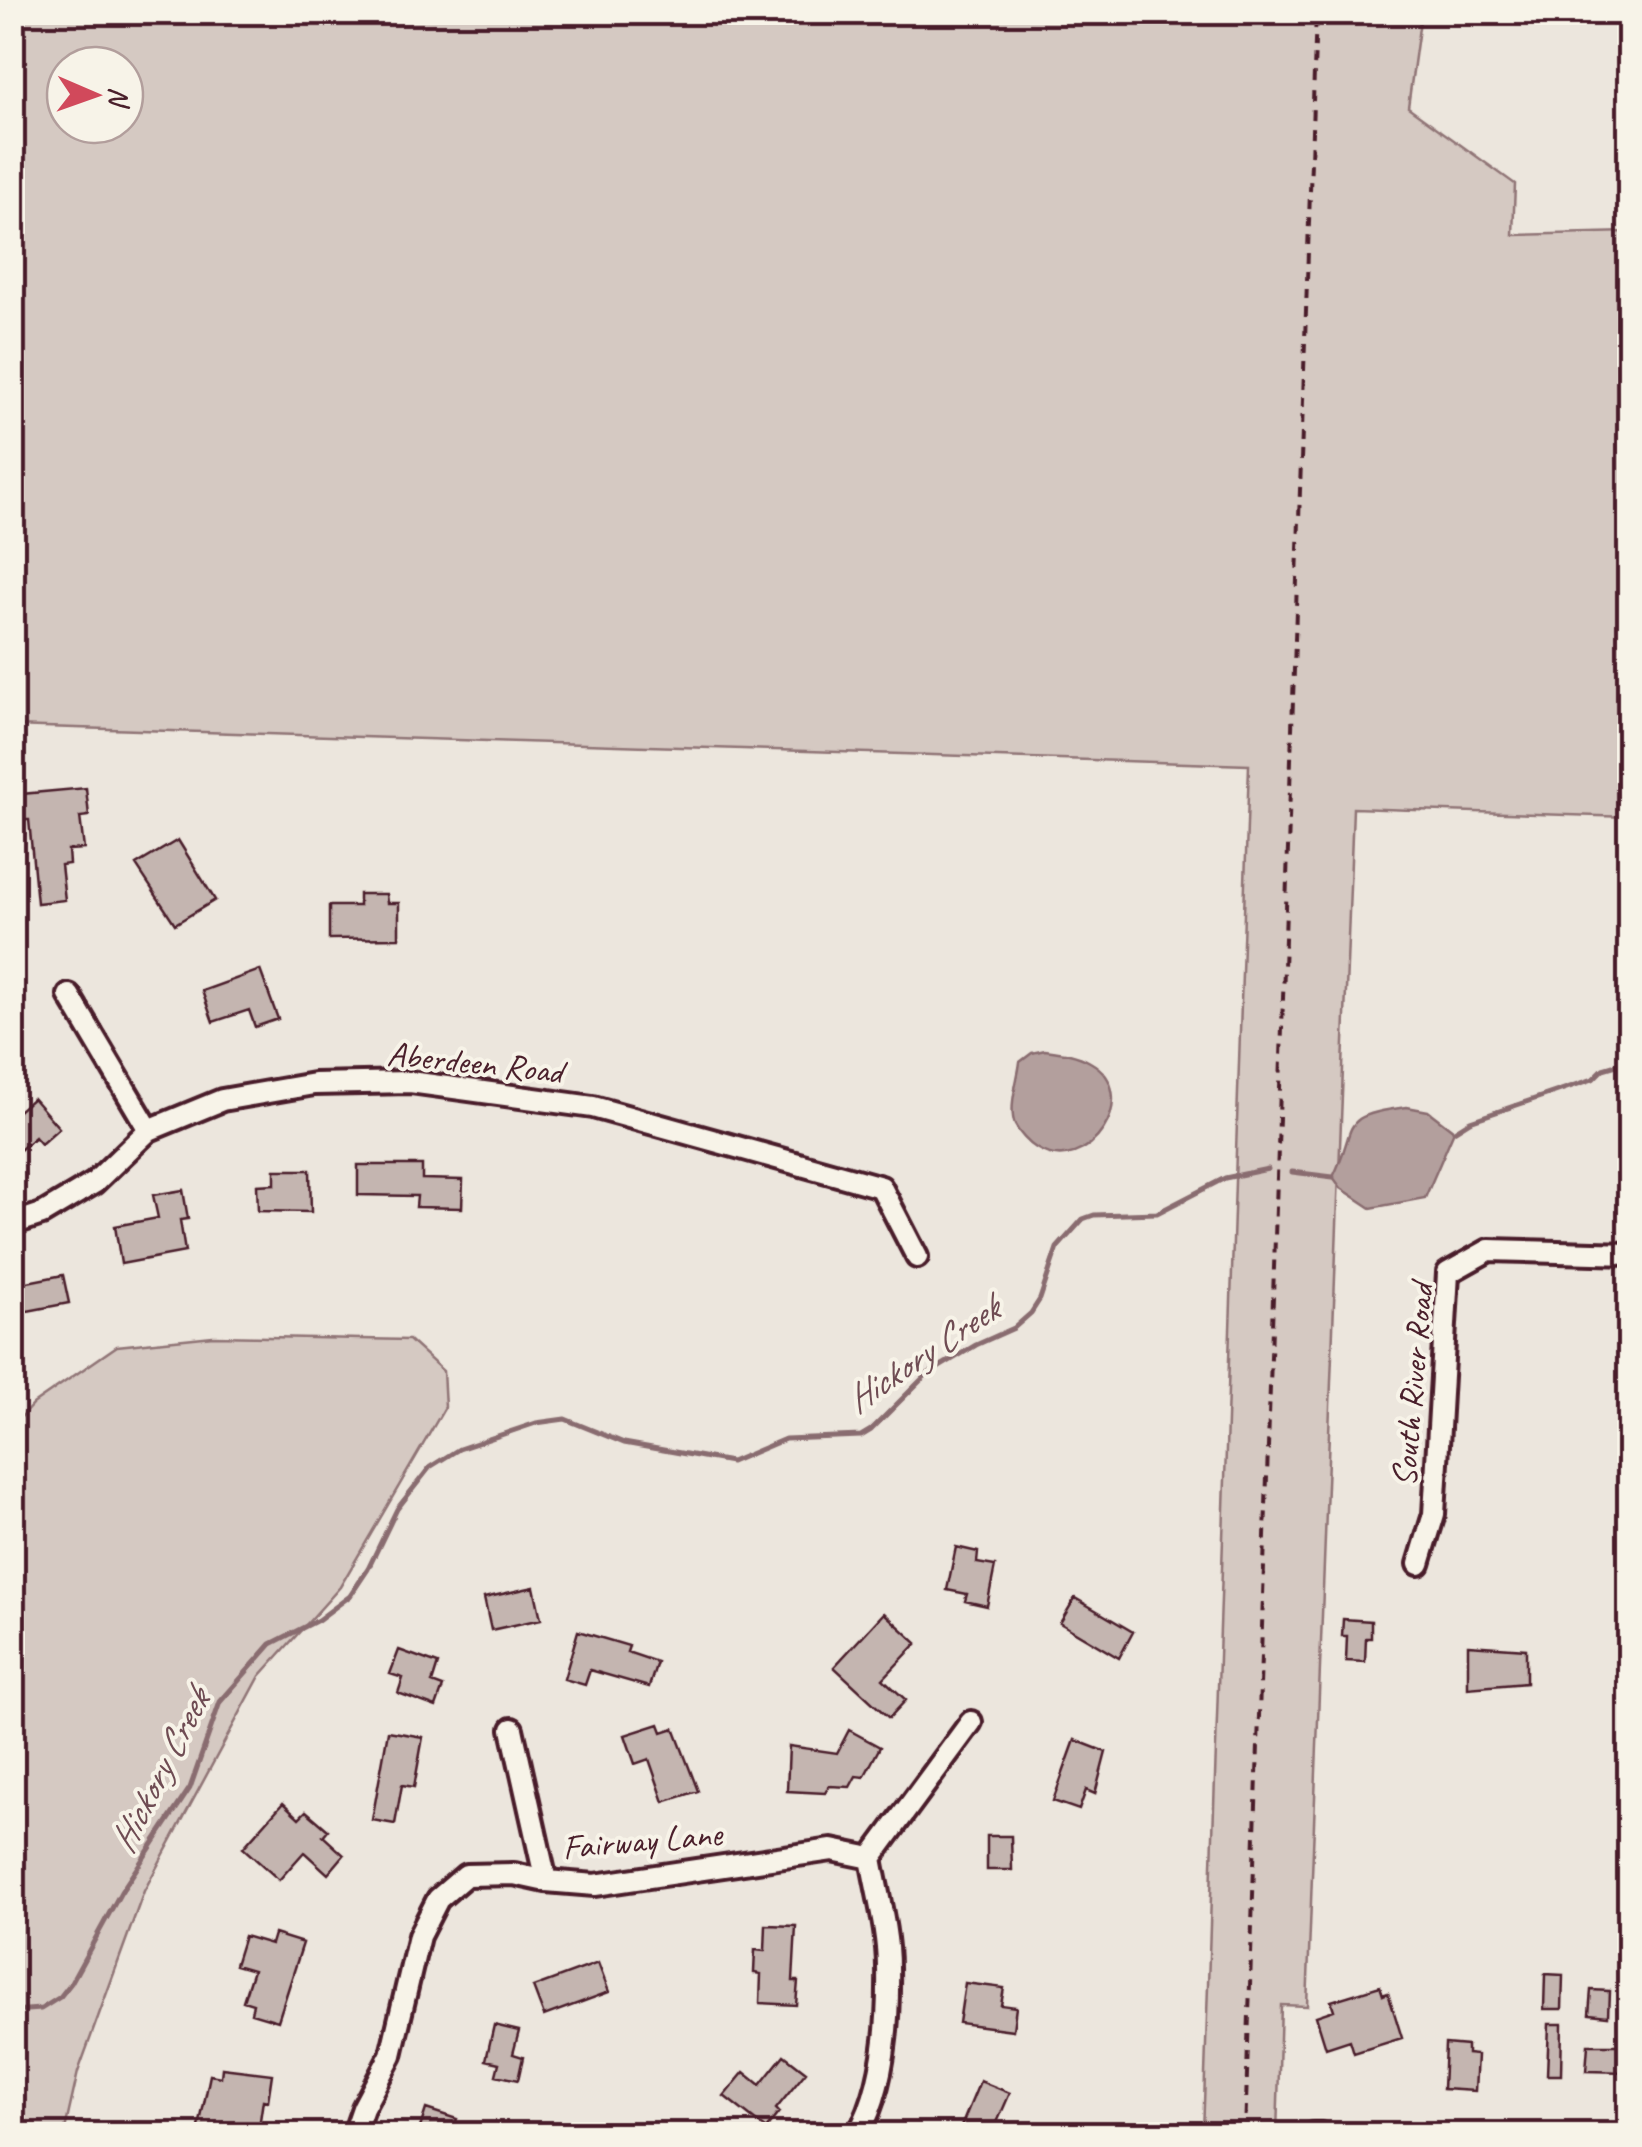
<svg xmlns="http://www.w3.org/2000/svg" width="1642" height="2147" viewBox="0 0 1642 2147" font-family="Caveat,sans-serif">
<rect width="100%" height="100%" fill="#ece6dd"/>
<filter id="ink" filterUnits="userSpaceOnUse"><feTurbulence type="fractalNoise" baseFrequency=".01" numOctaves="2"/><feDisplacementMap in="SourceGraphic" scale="20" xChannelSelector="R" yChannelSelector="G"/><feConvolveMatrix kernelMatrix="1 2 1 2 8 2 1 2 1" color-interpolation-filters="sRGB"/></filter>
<g filter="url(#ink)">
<path fill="#d5c9c2" stroke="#907476" stroke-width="2.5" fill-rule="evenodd" d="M13 13H1421L1408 107 1515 184 1513 235 1629 232V817L1353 808 1307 2006 1281 2005 1277 2134H1203L1249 765 13 726ZM65 65H125V125H65Z
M213 1336 409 1340 443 1371 445 1407 340 1587 260 1676 144 1891 78 2072 64 2134H13V1426L33 1404 117 1346Z"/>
<path fill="#b39f9d" stroke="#896c6f" stroke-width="2.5" d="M1045 1050C1060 1052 1077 1054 1090 1062 1146 1093 1088 1181 1036 1148 1028 1143 1019 1133 1015 1125 1008 1107 1018 1080 1020 1062L1032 1053Z
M1407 1107 1428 1111 1454 1131 1425 1198 1371 1208 1341 1188 1333 1177C1359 1125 1335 1116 1407 1107Z"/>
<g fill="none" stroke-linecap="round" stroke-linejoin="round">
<path stroke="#896c6f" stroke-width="5" d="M1454 1131 1470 1121 1593 1079 1603 1069 1630 1061
M1292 1172 1333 1177
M12 2011 41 2009 60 1997 71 1983 121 1892 190 1788 220 1702 271 1644 318 1620 350 1596 368 1569 397 1509 430 1467 459 1449 536 1423 565 1419 624 1443 731 1462 785 1439 861 1436 871 1430 926 1375 976 1345 1014 1328 1031 1313 1040 1299 1057 1248 1083 1219 1094 1215 1157 1213 1225 1178 1268 1169"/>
</g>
<path fill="#c4b5b0" stroke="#4a1f2b" stroke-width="2.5" d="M86 788 89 816 80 817 84 849 68 850 69 864 61 865 65 900 37 903 29 820H24L22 794Z
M178 840 215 900 175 924 136 865Z
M359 894H386L387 903H399V938L329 939V906H359Z
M260 970 278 1019 255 1027 249 1010 213 1022 202 991Z
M33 1098 59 1128 41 1144 35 1137 12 1157V1116Z
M358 1165H422V1179L463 1180 462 1208 416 1207 417 1196 358 1195Z
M275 1170H310L311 1212 258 1211 257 1185 275 1184Z
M183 1190 188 1219 180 1220 185 1252 121 1264 115 1226 158 1218 153 1195Z
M63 1275 69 1303 12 1314V1285Z
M956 1547 978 1552 977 1563 995 1566 987 1606 965 1601 967 1594 947 1590Z
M534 1587 541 1619 491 1630 484 1598Z
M1075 1598 1133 1632 1119 1658 1060 1623Z
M884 1613 917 1643 883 1679 906 1700 889 1718 834 1667Z
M1343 1619 1371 1621V1638H1366L1365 1662 1346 1661 1347 1636H1342Z
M578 1631 629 1646 627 1652 657 1662 649 1687 590 1670 585 1685 564 1679Z
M1468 1645 1526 1649V1683L1468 1688Z
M399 1650 438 1664 432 1683 443 1687 436 1707 398 1693 403 1678 390 1674Z
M659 1724 662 1732 674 1728 698 1791 664 1802 649 1759 635 1764 625 1735Z
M849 1730 880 1747 864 1777 856 1776 850 1787 829 1786 825 1793 787 1791 789 1746 837 1753Z
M388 1731 423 1737 414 1787 402 1785 395 1824 372 1820Z
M1075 1740 1106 1752 1095 1794 1086 1790 1079 1810 1053 1801Z
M283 1803 299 1818 306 1811 328 1830 323 1836 344 1855 328 1874 304 1852 279 1880 243 1848Z
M987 1836H1011L1012 1870H987Z
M766 1925 796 1926 793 1981H798L796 2005 760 2003 761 1974 754 1973 755 1950 765 1951Z
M274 1934 303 1943 278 2021 251 2013 253 2004 243 2001 253 1970 235 1965 244 1936 271 1944Z
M598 1963 609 1992 544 2016 533 1987Z
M1545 1974 1563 1975 1562 2009H1544Z
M965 1983 1004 1988 1001 2005 1016 2007 1013 2030 959 2023Z
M1380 1986 1383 1995 1388 1993 1402 2038 1354 2053 1350 2040 1326 2048 1316 2016 1334 2010 1331 2001Z
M1591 1990 1609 1991 1608 2016 1589 2014Z
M1549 2024H1562L1561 2075H1547Z
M494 2025 519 2031 513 2054 523 2057 518 2080 496 2075 499 2063 486 2060Z
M1445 2044 1467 2046V2054L1477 2055 1475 2091 1443 2089Z
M1588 2045H1628V2072L1586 2071Z
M784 2055 806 2072 776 2109 779 2112 766 2129 724 2096 744 2072 760 2085Z
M222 2068 272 2074 268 2101 263 2100 258 2134 198 2132 210 2075 221 2077Z
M980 2081 1010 2093 992 2134H958Z
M426 2109 457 2119 452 2134H418Z"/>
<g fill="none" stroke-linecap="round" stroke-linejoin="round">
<g stroke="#4a1f2b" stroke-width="28">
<path id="minor" d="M69 995 149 1130
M12 1224 42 1214 94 1183 149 1130 222 1100 314 1084 410 1082 593 1107 881 1187 917 1257
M1419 1564 1434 1514 1448 1273 1489 1250 1630 1254
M512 1729 546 1881
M354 2134 363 2108 391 2055 419 1936 438 1899 466 1875 514 1874 546 1881 595 1885 832 1850 871 1858
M858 2134C885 2087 889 2021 888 1967 888 1931 877 1893 871 1858L971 1722
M1313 2134H1321"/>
</g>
<path stroke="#4a1f2b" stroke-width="4" stroke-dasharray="10 8" stroke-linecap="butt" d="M1245 2134 1316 12"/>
<use href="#minor" stroke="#f7f3e8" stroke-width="20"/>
</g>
</g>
<g text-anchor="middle" stroke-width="8" stroke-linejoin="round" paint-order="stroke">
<g font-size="35" fill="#4a1f2b" stroke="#f7f3e8">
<text transform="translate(475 1062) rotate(6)" y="12">Aberdeen Road</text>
<text transform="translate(1412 1385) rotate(-85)" y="12">South River Road</text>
<text transform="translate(642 1840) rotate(-5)" y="12">Fairway Lane</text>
</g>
<g font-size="38" font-style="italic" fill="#6f4c53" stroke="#f7f3e8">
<text transform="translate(922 1354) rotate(-34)" y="13">Hickory Creek</text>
<text transform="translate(159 1771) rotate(-63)" y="13">Hickory Creek</text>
</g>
</g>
<rect width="1642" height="2147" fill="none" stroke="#f7f3e8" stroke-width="50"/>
<rect x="25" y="25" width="1592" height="2097" fill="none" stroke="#4a1f2b" stroke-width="4" filter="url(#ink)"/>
<g transform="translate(95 95) rotate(92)"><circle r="48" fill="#f7f3e8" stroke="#b29e9c" stroke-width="2.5"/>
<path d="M0-8L18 38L0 25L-18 38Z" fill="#d1495b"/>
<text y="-15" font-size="28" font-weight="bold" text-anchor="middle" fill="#4a1f2b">N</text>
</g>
</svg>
